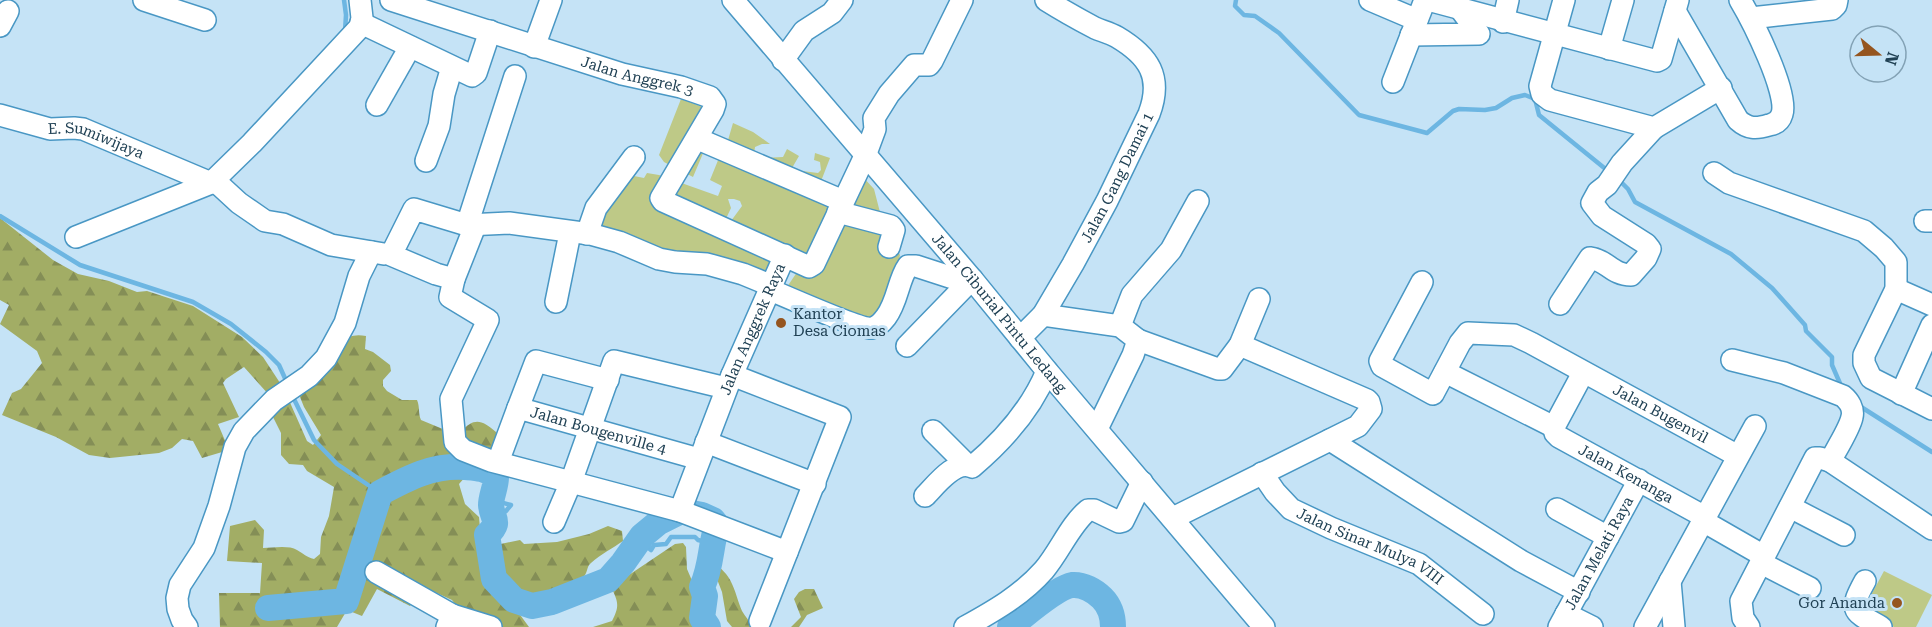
<svg xmlns="http://www.w3.org/2000/svg" width="1932" height="627" viewBox="0 0 1932 627" font-family="'Roboto Serif',serif">
<defs>
<pattern id="forest-firs" width="22" height="20" patternUnits="userSpaceOnUse" patternTransform="scale(1.5)"><rect width="22" height="20" fill="#a2ad65"/><path d="M5 1l3.5 6h-7zM16 11l3.5 6h-7z" fill="#848e56"/></pattern>
</defs>
<rect width="100%" height="100%" fill="#c5e3f6"/>
<path fill="#bec987" d="M681 99 711 110 718 118 693 177 664 162 659 155Z
M733 123 753 132 770 144H762L755 147 754 154 763 158 783 157 787 149 799 156 792 168 726 147Z
M721 153 836 204 811 259 731 221 742 206 740 201 734 199H728L731 208 724 223 774 256 763 281 605 235 591 217 624 174 644 178 647 173 659 175 718 196 722 186 710 180Z
M815 153 830 158 818 189 800 176 802 171 818 173 821 170 820 162 814 160Z
M862 176 874 189 883 224 900 255 891 302 868 321 836 309 825 301 787 287Z
M1884 571 1932 595 1916 627H1894L1863 610Z"/>
<path fill="url(#forest-firs)" d="M0 218 53 260 78 274 109 281 137 292 147 291 193 306 242 337 263 357 284 389 307 441 313 445 321 435 304 407 296 387C313 367 335 329 366 336L365 349 373 352 390 365 391 371 383 380V386L387 391 402 400H417C420 407 418 413 421 420L450 432H461C474 417 482 420 496 432L497 447 489 450 459 484 465 504 479 517 481 540 491 546 520 540 524 544 557 542 589 534 608 526 622 531 623 541C613 548 601 554 591 563 587 566 588 570 585 575 575 591 543 601 525 600L518 606V612L529 627H466L469 622 452 600 426 588 417 597 410 606 377 589 362 616 347 610 337 627H220L219 593H260L262 563 227 561 230 526 255 520 264 530 263 548C272 548 289 545 297 550 304 554 306 557 314 559L320 554 321 537 329 516 334 487 307 471 303 465 289 464 281 455V433L272 415 269 395 244 367 226 379 223 383 239 417 218 424 229 450 202 458 193 441 182 439 172 448 159 453 110 458 89 455 56 437 2 415 12 393 21 389 42 363 37 351 0 324 9 305 0 300Z
M683 543 686 547 687 569 699 597V627H593L612 621C620 606 618 601 611 587L675 544Z
M719 567C734 579 735 594 742 611 745 616 750 622 753 627H732L727 621 722 592 715 574V571Z
M805 589H814L823 608 807 615 799 627H791L801 617 794 599 799 592Z"/>
<g fill="none" stroke-linecap="round" stroke-linejoin="round">
<path stroke="#6db6e2" stroke-width="4.5" d="M344 0 346 15 345 31
M1236 0 1235 6 1244 15 1255 16 1279 33 1359 115 1427 133 1453 111 1459 109 1485 110 1496 108 1512 98 1525 95 1535 99 1539 115 1608 171
M1619 180 1628 189 1635 202 1731 254 1772 288 1805 325 1806 331 1832 357V365L1842 388
M0 216 80 265 193 302 231 324 266 352 279 365 288 385
M292 395 314 440 337 464 380 493
M1858 405 1932 452
M492 500 511 505 506 511 496 517
M639 540 651 550 654 545 666 544 671 537H695L698 540 711 543"/>
<path stroke="#6db6e2" stroke-width="26" d="M268 608 346 601 380 493C408 478 432 465 465 467 477 468 486 468 496 477 496 487 491 496 491 505 492 520 502 521 487 535L494 579 514 600 532 606 552 602 608 580 623 563 642 536 659 522 681 511 702 515 713 520 717 525C710 547 712 565 702 587L705 596 702 618 708 627
M1010 627C1022 617 1058 587 1072 585 1083 584 1095 591 1102 598 1110 606 1113 616 1113 627"/>
<g stroke="#4997c4" stroke-width="24">
<g id="minor">
<path d="M144 0 205 20"/>
<path id="s1" d="M391 0 622 74 681 87 710 97 715 104 713 110 661 198 663 201 809 267 814 264 865 156 875 129 874 118 889 94 914 65H929L932 61 962 0"/>
<path id="s2" d="M733 0 972 279 1047 371 1264 627"/>
<path d="M1370 0 1417 20"/>
<path d="M1428 0 1657 61 1661 59 1678 0"/>
<path d="M1564 0 1540 86 1542 94 1550 100 1654 128 1721 88"/>
<path d="M1675 11 1738 120C1748 129 1756 129 1769 125 1775 124 1780 121 1782 114 1789 93 1752 20 1740 0"/>
<path d="M1751 18 1832 9 1836 5 1837 0"/>
<path d="M1503 22 1508 0"/>
<path d="M361 23 472 76 476 73 490 31"/>
<path d="M0 26 8 11"/>
<path d="M1411 35 1479 34 1461 10"/>
<path d="M534 47 551 0"/>
<path d="M1609 49 1623 0"/>
<path d="M783 60 804 31 832 13 842 0"/>
<path d="M1393 82 1425 0"/>
<path d="M377 105 410 47"/>
<path id="s3" d="M0 115 50 129 74 128 83 129 211 183"/>
<path d="M698 139 843 201"/>
<path d="M426 161 439 126 444 94 452 67"/>
<path d="M1714 173 1729 183 1864 231 1884 248 1896 262V289L1864 355V363L1871 378 1932 409"/>
<path d="M214 180 239 203 265 221 283 224 331 245 384 254"/>
<path d="M838 212 891 226 894 230 889 247"/>
<path d="M1925 221H1932"/>
<path d="M467 225 515 76"/>
<path d="M587 234 596 208 634 157"/>
<path d="M76 237 211 183 252 143 360 27 362 18 360 0"/>
<path d="M454 279 475 226"/>
<path id="s4" d="M1422 282 1380 361 1382 366 1433 394 1460 343 1468 333 1514 335 1531 343 1738 456"/>
<path d="M768 289C785 296 861 330 872 328 878 327 883 321 886 317 898 301 898 280 908 266H916L953 278 969 277"/>
<path d="M1896 289 1932 305"/>
<path d="M556 302 570 233"/>
<path d="M1560 304 1590 258C1607 260 1612 275 1631 275L1646 258 1650 249 1646 244 1602 216 1592 203 1598 192 1607 185 1622 163 1654 128"/>
<path d="M1043 315 1120 326 1138 340 1133 355 1097 429"/>
<path d="M1120 326 1132 295 1171 250 1198 201"/>
<path id="s5" d="M1020 338 1043 315 1073 264 1107 201 1149 114C1163 77 1149 56 1117 37 1110 33 1102 31 1095 28 1078 19 1062 10 1046 0"/>
<path d="M1138 340 1218 369H1222L1240 345 1259 299"/>
<path d="M907 346 972 279"/>
<path d="M1732 360 1784 373 1843 396C1849 401 1854 409 1852 417 1850 428 1836 450 1830 461"/>
<path d="M1445 372 1554 427"/>
<path d="M732 375 840 417 760 621"/>
<path d="M726 388 614 361 571 482 680 511 787 552"/>
<path d="M1901 394 1932 325"/>
<path d="M518 408 536 361 608 380"/>
<path id="s6" d="M1554 427 1555 433 1559 437 1705 517"/>
<path d="M1554 427 1583 373"/>
<path d="M933 431 967 465"/>
<path d="M1330 440 1521 561 1579 592"/>
<path d="M706 442 815 484"/>
<path id="s7" d="M498 462 518 408 699 459"/>
<path id="s8" d="M1262 473 1275 492 1291 509 1331 528 1419 564 1483 614"/>
<path d="M925 496C936 485 955 459 972 467 1004 440 1031 410 1047 371"/>
<path d="M1790 507 1844 535"/>
<path d="M1557 509 1608 537"/>
<path id="s9" d="M680 511 732 375 785 255"/>
<path d="M1173 518 1358 426 1371 409 1369 402 1367 400 1240 345"/>
<path d="M1703 521 1764 556"/>
<path d="M554 522 571 482 491 461 463 450 455 442 451 399 488 320 450 297 454 279 436 274 391 255 414 209 467 225 509 223 590 234 619 242 659 259 675 262 707 264 743 274 770 285"/>
<path d="M1761 563 1810 588"/>
<path d="M376 572 452 615 447 627"/>
<path d="M1670 581 1674 627"/>
<path d="M1865 581C1848 612 1853 611 1881 627"/>
<path d="M1566 614 1592 627"/>
<path d="M452 615 491 627"/>
<path d="M187 627 182 620 178 609 177 598 180 585 204 548 219 506 235 447 244 431 274 400 309 376 326 358 345 323 359 276 371 252"/>
<path d="M965 627C994 611 1022 595 1044 570 1060 551 1070 525 1088 510H1094L1119 522 1123 521 1142 482"/>
<path id="s10" d="M1559 627 1639 480"/>
<path d="M1645 627 1755 426"/>
<path d="M1749 627 1743 618 1741 601 1815 458H1820L1830 461 1932 529"/>
</g>
</g>
<use href="#minor" stroke="#fff" stroke-width="21"/>
</g>
<g fill="#95551f" stroke="#c5e3f6" stroke-width="2">
<circle cx="781" cy="323" r="6"/>
<circle cx="1897" cy="603" r="6"/>
</g>
<g text-anchor="middle" stroke-width="6" stroke-linejoin="round" paint-order="stroke">
<g font-size="15" fill="#204154" stroke="#c5e3f6">
<text dy="5" stroke="none"><textPath href="#s1" startOffset="258">Jalan Anggrek 3</textPath></text>
<text dy="5" stroke="none"><textPath href="#s3" startOffset="100">E. Sumiwijaya</textPath></text>
<text dy="5" stroke="none"><textPath href="#s5" startOffset="189">Jalan Gang Damai 1</textPath></text>
<text dy="5" stroke="none"><textPath href="#s2" startOffset="411">Jalan Ciburial Pintu Ledang</textPath></text>
<text dy="5" stroke="none"><textPath href="#s9" startOffset="196">Jalan Anggrek Raya</textPath></text>
<text dy="5" stroke="none"><textPath href="#s4" startOffset="436">Jalan Bugenvil</textPath></text>
<text dy="5" stroke="none"><textPath href="#s7" startOffset="141">Jalan Bougenville 4</textPath></text>
<text dy="5" stroke="none"><textPath href="#s6" startOffset="88">Jalan Kenanga</textPath></text>
<text dy="5" stroke="none"><textPath href="#s8" startOffset="134">Jalan Sinar Mulya VIII</textPath></text>
<text dy="5" stroke="none"><textPath href="#s10" startOffset="84">Jalan Melati Raya</textPath></text>
</g>
<g font-size="15" fill="#204154" stroke="#c5e3f6" text-anchor="start">
<text x="793" y="319">Kantor<tspan x="793" dy="17">Desa Ciomas</tspan></text>
<text x="1885" y="608" text-anchor="end">Gor Ananda</text>
</g>
</g>
<g transform="translate(1878 54) rotate(109)"><circle r="28" fill="#c5e3f6" stroke="#83a2b5" stroke-width="1.5"/>
<path d="M0-4.5L10 22L0 15L-10 22Z" fill="#95551f"/>
<text y="-9" font-size="16" font-weight="bold" text-anchor="middle" fill="#204154">N</text>
</g>
</svg>
